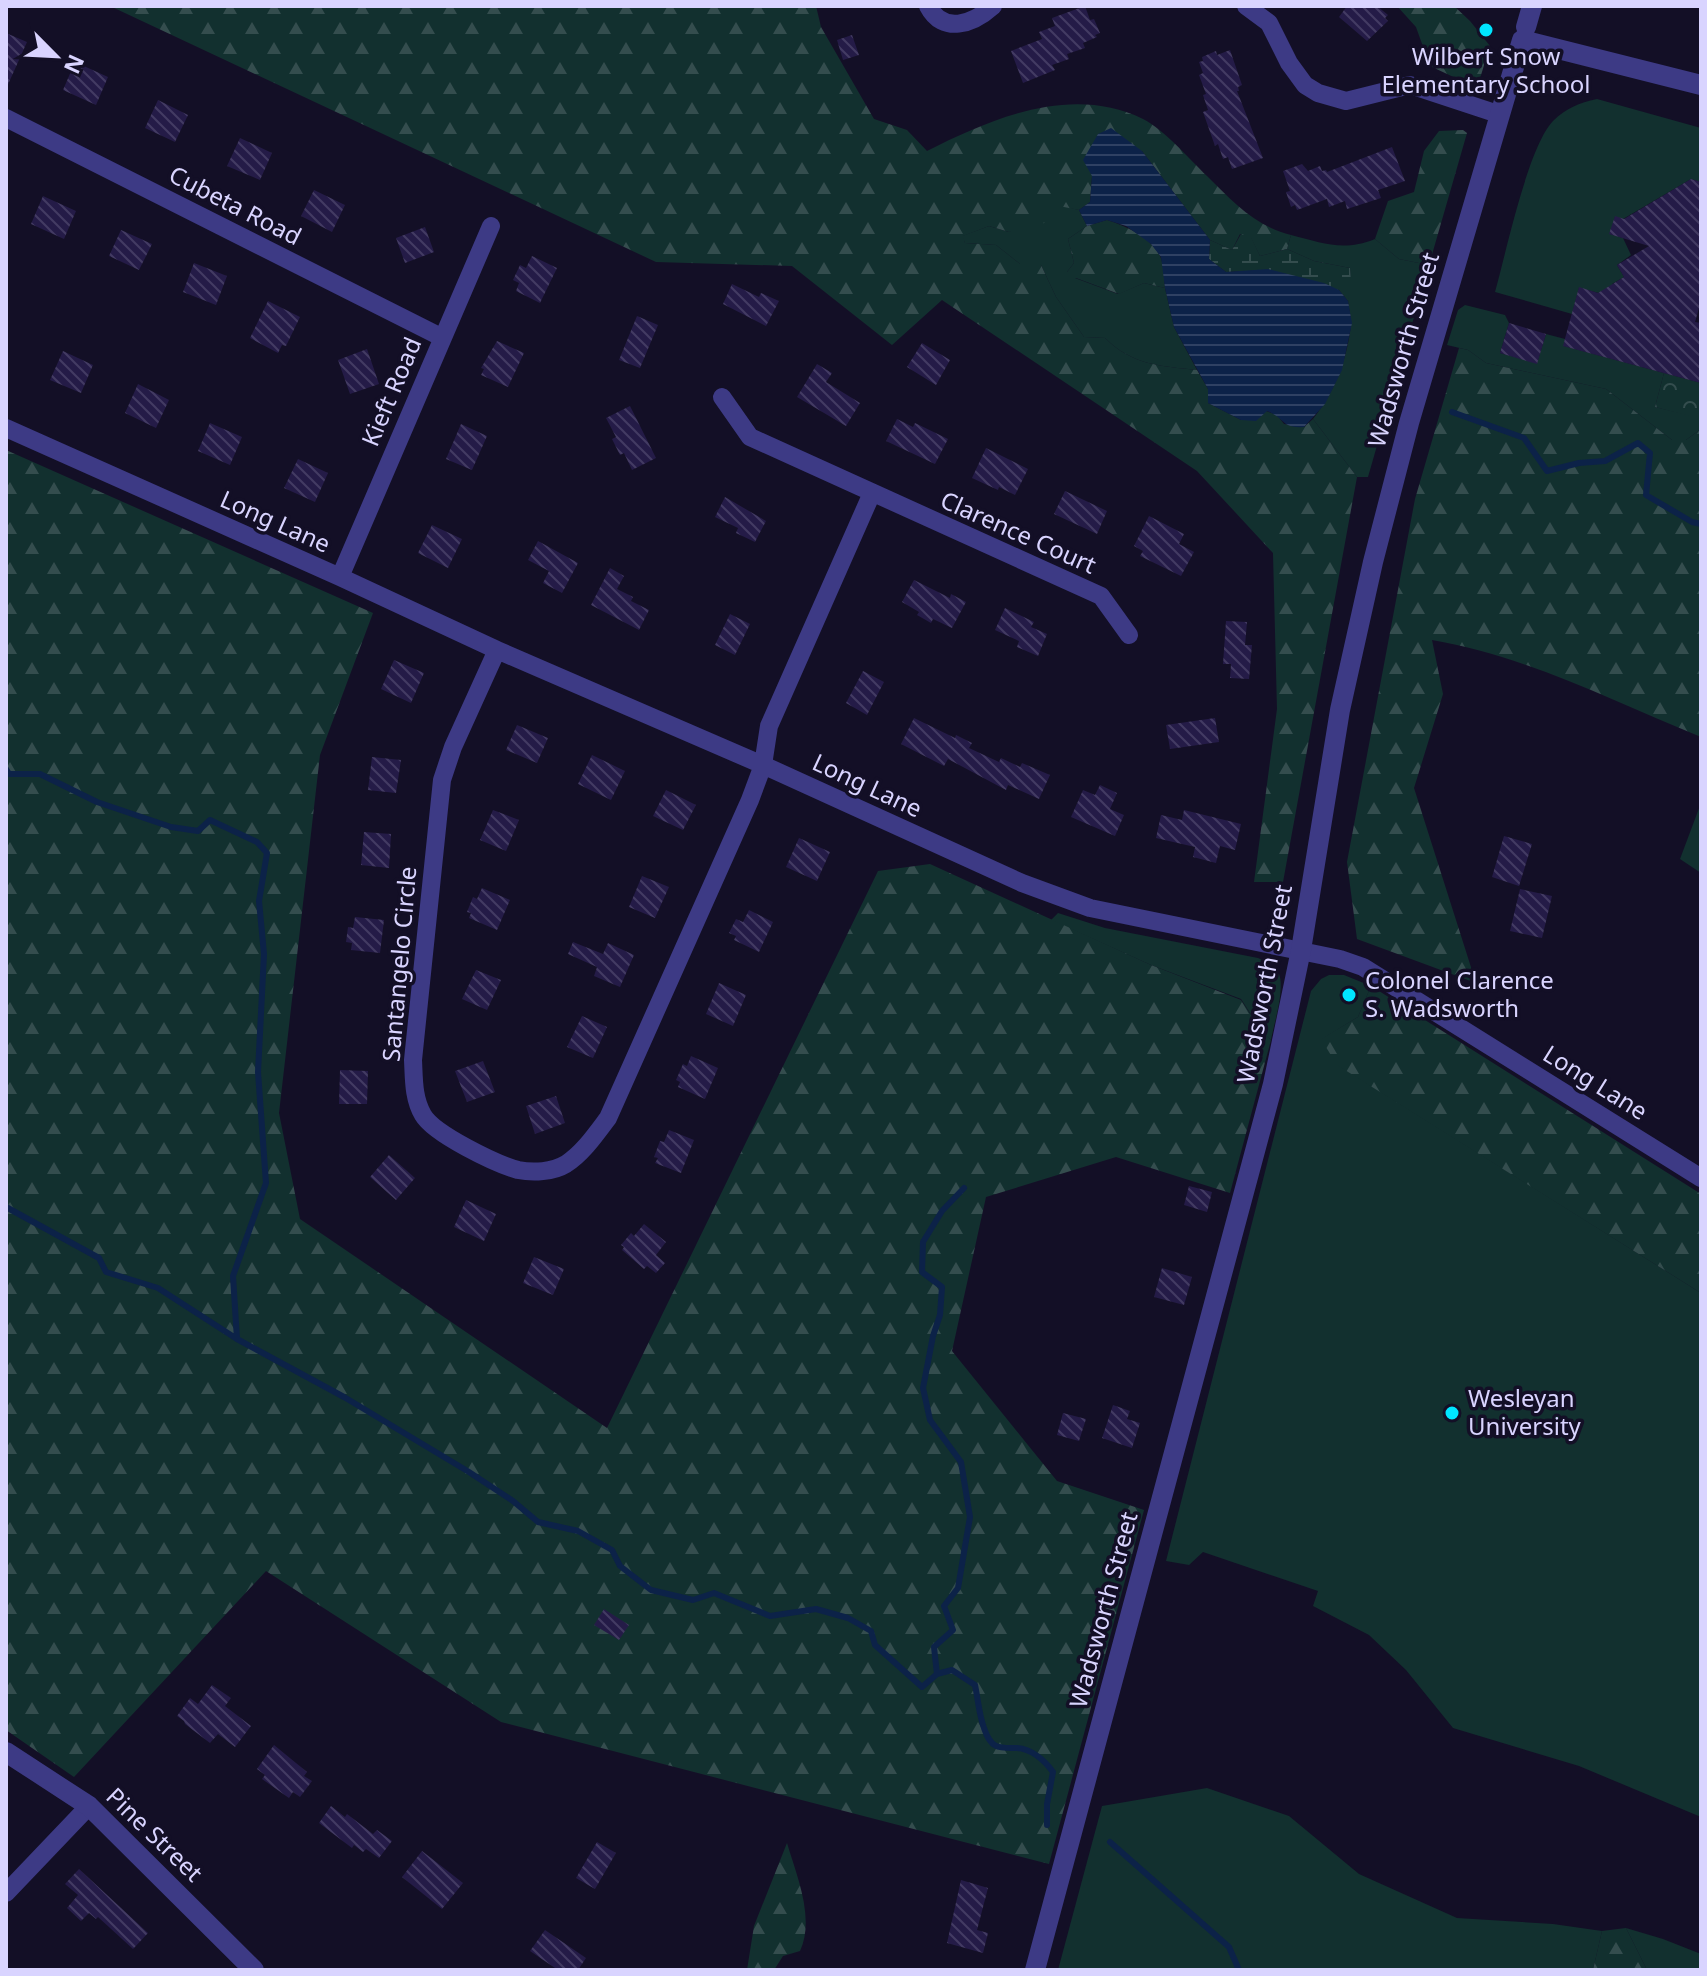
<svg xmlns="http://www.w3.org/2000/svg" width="1707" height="1976" viewBox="0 0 1707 1976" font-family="'Noto Sans',sans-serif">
<defs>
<pattern id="forest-firs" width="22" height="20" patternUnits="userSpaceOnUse" patternTransform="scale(2)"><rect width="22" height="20" fill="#12302f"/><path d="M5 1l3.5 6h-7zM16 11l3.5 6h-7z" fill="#344d4e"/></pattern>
<pattern id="wetland-marsh" width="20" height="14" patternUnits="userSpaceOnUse" patternTransform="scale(2)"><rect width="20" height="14" fill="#12302f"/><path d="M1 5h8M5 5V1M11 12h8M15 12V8" fill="none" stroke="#344d4e"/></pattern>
<pattern id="park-crowns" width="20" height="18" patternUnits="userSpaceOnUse" patternTransform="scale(2)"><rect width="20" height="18" fill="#12302f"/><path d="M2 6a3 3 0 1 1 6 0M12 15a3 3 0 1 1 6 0" fill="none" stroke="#344d4e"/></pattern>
<pattern id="water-rules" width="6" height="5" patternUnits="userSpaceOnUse" patternTransform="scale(2)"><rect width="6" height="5" fill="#0c2248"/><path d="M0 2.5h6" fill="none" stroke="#2f4163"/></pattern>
<pattern id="building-back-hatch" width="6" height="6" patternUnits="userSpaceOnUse" patternTransform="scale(2)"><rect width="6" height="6" fill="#241b47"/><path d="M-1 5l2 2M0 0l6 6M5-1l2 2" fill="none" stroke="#433b63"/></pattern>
</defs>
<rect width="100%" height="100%" fill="#130f26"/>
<path fill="#12302f" d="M1597 99 1701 128V182L1691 179 1623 219 1615 217 1610 234 1623 238 1631 255 1617 265 1624 277 1612 284 1619 298 1579 288 1572 314 1495 292C1506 253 1528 147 1553 121 1566 108 1579 103 1597 99Z
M1059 205 1079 210 1087 226 1068 239 1074 263 1067 272 1075 278 1118 294 1144 283 1165 288 1174 327 1197 370C1160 366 1132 365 1105 338L1084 337 1056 297 1041 265 1020 264 996 245 965 243 962 236 989 226 1009 232Z
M1291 235C1323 243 1343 252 1375 239L1399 259 1429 265 1368 477H1357L1313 419C1335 392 1347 359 1351 325 1352 317 1348 308 1348 300 1348 288 1351 280 1350 268L1314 261 1287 249Z
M1465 305 1505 315 1509 323 1500 353 1537 363 1546 334 1565 339 1564 346 1664 373 1655 407 1701 418V429L1686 440H1672L1606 389 1486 363 1468 350 1447 345 1458 310Z
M1701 803V873L1680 859Z
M1058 913 1105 928 1258 958C1265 961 1275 966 1279 974 1285 989 1274 1024 1271 1040L1263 1033 1241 999 1151 965 1051 920Z
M1329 975H1344L1371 986 1358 1017 1322 1039 1338 1065 1701 1293V1817L1579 1766 1453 1728 1406 1670 1369 1635 1313 1606 1318 1591 1203 1552 1189 1565 1166 1561 1311 991 1321 979Z
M1207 1788 1289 1816 1359 1874 1457 1918 1553 1924 1602 1931 1593 1970H1058L1102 1806Z
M1626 1928 1663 1939 1701 1954V1970H1647Z"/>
<path fill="url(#forest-firs)" d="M110 6H816L821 27 874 119 907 130 927 151C992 118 1072 84 1143 119 1165 130 1189 159 1207 176 1232 201 1256 227 1291 235L1287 249 1260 256 1251 238 1240 234 1232 250 1210 240 1142 151 1092 176 1090 202 1079 210 1059 206 1048 222 1009 232 989 226 963 236 965 243 996 245 1020 264 1029 256 1041 265 1056 297 1084 337 1105 338C1132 365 1160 366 1197 370L1208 389V403L1241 420 1266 411 1277 415 1284 424 1304 427 1313 419 1357 477 1283 882H1254L1277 709 1273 553 1197 471 942 300 892 345 792 266 656 262Z
M1397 6H1454L1470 21 1490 46 1477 88 1430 66 1416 27Z
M1463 130 1467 133 1429 265 1399 259 1375 239 1388 201 1414 192 1424 151 1439 131Z
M1107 220C1126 226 1150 237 1160 256 1164 265 1164 279 1165 288L1144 283 1119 294 1076 278 1066 280 1067 272 1074 263 1068 239 1087 226Z
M1459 348 1468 350 1486 363 1606 389 1672 440H1686L1701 429V737C1613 701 1526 656 1432 640L1443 694 1414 788 1476 983 1357 939 1347 862 1415 499Z
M6 450 373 613 320 755 279 1113 300 1219 607 1428 878 871 930 864 1151 965 1241 1000 1263 1033 1271 1040 1230 1193 1116 1157 986 1197 952 1351 1057 1481 1144 1510 1049 1864 501 1722 266 1571 74 1777 6 1730Z
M1371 986 1701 1194V1293L1337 1065 1321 1039 1358 1017Z
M787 1843C797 1877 815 1918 800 1951L783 1956 774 1970H747L754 1926Z
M1626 1928 1647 1970H1593L1602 1931Z"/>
<path fill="url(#wetland-marsh)" d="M1241 234 1251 237 1260 256 1287 249 1314 261 1350 268 1351 282 1348 301 1339 290 1268 270 1226 272 1209 259 1210 240 1232 250Z"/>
<path fill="url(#park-crowns)" d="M1664 373 1701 383V419L1655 407Z"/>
<path fill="url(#water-rules)" d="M1111 128 1142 151 1210 240 1209 259 1226 272 1268 269 1324 283 1339 290 1348 301 1352 323 1342 370 1325 404 1304 427C1282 429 1285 418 1267 411L1256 421 1241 420 1208 403V389L1174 327 1165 288 1161 257 1151 244 1126 226 1107 220 1087 226 1079 210 1090 202 1092 176 1083 160 1098 134Z"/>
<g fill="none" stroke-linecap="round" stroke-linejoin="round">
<path stroke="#0c2248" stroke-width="6" d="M1452 412 1524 438 1547 471 1579 463 1605 461 1638 443 1650 453 1646 495 1692 522 1701 524
M6 769 9 774H40L97 802 171 827 198 831 210 820 257 842 267 853 259 901 264 954 258 1072 266 1183 233 1276 237 1339
M6 1207 99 1258 106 1272 158 1288 237 1339 344 1397 469 1472 513 1501 538 1522 578 1531 612 1550 620 1566 651 1590 693 1600 714 1593 770 1616 816 1609 848 1618 871 1631 875 1645 922 1687 937 1674 952 1670 975 1685C978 1699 979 1715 984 1728 991 1750 1000 1748 1017 1748 1032 1749 1045 1761 1053 1772L1047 1804V1825
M937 1674 934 1647 953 1630 944 1606 958 1588 970 1517 961 1462 930 1420 923 1388 933 1336 940 1315 942 1287 922 1272 923 1242 942 1211 964 1188
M1110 1842 1229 1947 1239 1970"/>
</g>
<path fill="url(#building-back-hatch)" d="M1085 6 1090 20 1094 19 1100 33 1095 35 1097 37 1083 43 1085 48 1067 54 1069 59 1052 65 1055 70 1023 83 1011 51 1042 39 1039 32 1055 26 1052 18Z
M1347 6H1377L1388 15 1385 18 1388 21 1367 41 1339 17Z
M6 33 27 42 6 89Z
M852 35 859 55 843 60 837 40Z
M1230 50 1242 85 1238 87 1239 91H1237L1263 158 1232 169 1228 157 1223 159 1218 144 1215 146 1203 112 1208 110 1203 95 1206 94 1199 75 1203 73 1199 62 1203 61 1202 57 1216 51 1217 55Z
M75 62 108 77 96 105 63 90Z
M158 100 188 115 175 142 145 128Z
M240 138 272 153 260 180 227 166Z
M1392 147 1405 181 1378 190 1381 198 1347 209 1345 201 1329 207 1327 199 1297 210 1295 205 1291 207 1286 192 1290 191 1283 171 1302 164 1308 171 1320 166 1322 171 1326 170 1327 172Z
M1691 179 1701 182V301L1695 322 1701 323V383L1563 346 1579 287 1598 293 1624 277 1617 265 1649 246 1609 234 1615 216 1624 219Z
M314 190 345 205 332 232 301 216Z
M43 196 76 211 64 239 31 224Z
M425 227 434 252 405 263 396 238Z
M121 230 152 244 139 270 109 256Z
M532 256 557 268 540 303 516 291 519 283 513 280 520 265 526 268Z
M194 263 227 276 216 305 183 292Z
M732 284 759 297 761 293 779 301 766 326 723 304Z
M268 301 300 317 286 346 282 345 278 353 250 338Z
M637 316 658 325 640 368 619 360Z
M1509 323 1546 334 1537 364 1500 353Z
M497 341 524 353 508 387 481 375 484 369 481 368Z
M922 343 950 360 936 385 907 367Z
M367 349 379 384 350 394 338 360Z
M63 351 93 365 81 393 50 380Z
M817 364 832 373 826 382 860 403 846 426 797 397Z
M138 384 169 400 156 428 125 413Z
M630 406 656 458 632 470 624 453 620 455 612 439 616 437 606 418Z
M897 419 913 427 915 423 948 439 935 464 886 441Z
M210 423 242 437 230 465 198 451Z
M461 424 487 436 472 470 446 459Z
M986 448 1028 469 1015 495 999 487 998 490 972 478Z
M298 459 328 473 315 502 284 488Z
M1065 491 1107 511 1097 534 1054 514Z
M725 497 766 521 755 542 736 533 738 528 715 517Z
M1149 516 1184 534 1179 544 1194 552 1181 576 1140 556 1143 551 1134 546Z
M432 525 462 539 448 568 418 553Z
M538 541 578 563 562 593 543 583 549 571 528 560Z
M610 568 624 576 617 589 633 597 631 601 649 610 639 630 591 605Z
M914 580 950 598 951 594 966 602 952 628 933 619 931 623 917 615 919 612 902 602Z
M1005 608 1034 622 1031 627 1047 634 1038 656 1017 647 1019 641 995 630Z
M730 614 750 624 735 655 715 645Z
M1226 621 1247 622 1245 645H1252L1249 679 1230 678 1231 664H1223Z
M394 660 424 673 411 703 381 689Z
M863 671 884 682 867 715 846 703Z
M914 718 955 738 956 735 972 743 969 748 999 762 1001 758 1020 767 1022 763 1050 775 1039 799 1008 785 1006 790 948 759 944 766 901 744Z
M1215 718 1219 742 1170 749 1166 725Z
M517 725 548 738 537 763 506 750Z
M592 755 625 771 611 800 578 784Z
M372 757 401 760 396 793 368 790Z
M1100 785 1117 793 1110 809 1124 815 1115 836 1071 817 1083 790 1095 795Z
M666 790 696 805 683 830 653 816Z
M493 810 519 820 506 851 480 840Z
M1184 810 1241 824 1235 850 1220 846 1216 863 1193 857 1195 847 1156 838 1161 815 1182 820Z
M364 832 391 834 389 868 361 865Z
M1504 836 1532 844 1519 886 1492 877Z
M799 838 830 852 817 881 786 867Z
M642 876 669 887 655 918 629 907Z
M482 888 510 900 497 930 469 918 471 913 467 912 473 897 477 899Z
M1520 889 1552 896 1542 938 1510 931Z
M749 910 773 922 759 952 734 940 736 936 729 933 736 919 743 922Z
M355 917 384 920 380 953 351 950 352 943 346 942 348 927 353 928Z
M573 942 603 954 608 943 634 955 620 987 594 976 597 967 568 954Z
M476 970 501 980 487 1010 462 999Z
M719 983 746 995 733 1026 706 1014Z
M582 1016 607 1027 593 1058 567 1047Z
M691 1056 718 1068 705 1099 678 1087 680 1082 676 1080 683 1064 687 1066Z
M483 1061 495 1092 467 1102 455 1071Z
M340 1070 368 1071 367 1104H339Z
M556 1096 565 1123 535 1134 526 1106Z
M669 1130 694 1140 681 1173 655 1163 658 1158 654 1157 660 1141 664 1142Z
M389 1155 415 1178 396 1200 370 1177Z
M1189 1186 1212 1192 1207 1212 1184 1205Z
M466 1200 496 1214 484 1241 454 1227Z
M644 1224 666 1242 656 1255 665 1263 656 1273 647 1266 644 1269 622 1250 624 1247 621 1245 631 1233 634 1236Z
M534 1257 564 1269 553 1295 523 1283Z
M1162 1268 1192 1277 1184 1305 1154 1297Z
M1113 1405 1130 1411 1127 1419 1140 1423 1132 1448 1102 1438Z
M1063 1413 1086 1419 1079 1441 1057 1435Z
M604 1609 629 1625 619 1640 594 1625Z
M212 1685 231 1698 225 1706 251 1726 235 1747 218 1734 210 1743 185 1724 184 1721 177 1716 190 1698 198 1704Z
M274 1745 307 1772 304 1776 312 1781 300 1797 293 1792 289 1798 262 1779 265 1775 257 1769Z
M331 1806 345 1817 347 1814 373 1834 377 1830 392 1841 379 1858 366 1849 363 1852 354 1845 352 1848 319 1823Z
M597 1842 616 1853 595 1889 576 1878Z
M422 1851 463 1883 442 1909 402 1877Z
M79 1869 148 1933 133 1949 98 1917 96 1919 89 1913 81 1921 67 1908 78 1895 65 1884Z
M961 1880 988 1888 977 1930 988 1933 983 1953 947 1943Z
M545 1930 586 1958 578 1970H558L530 1951Z"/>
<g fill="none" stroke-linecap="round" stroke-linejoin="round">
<path stroke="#3d3a85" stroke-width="18" d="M928 6C943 35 973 24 993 6
M1246 6 1269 23 1289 63 1305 85 1318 93 1346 101 1410 85 1498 114
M6 118 441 337
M722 397 750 437 1101 596 1129 635
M6 428 340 577 497 650 763 765 1022 883 1090 908 1340 959 1363 967 1701 1178
M340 577 491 226
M497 650 453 747 442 780 413 1060C414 1078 413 1098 423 1115 434 1134 496 1164 518 1170 533 1173 553 1172 566 1164 583 1153 596 1134 608 1118L750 800 763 765 769 726 872 493
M6 1893 89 1806"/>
<path stroke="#3d3a85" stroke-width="20" d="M1526 27 1532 6
M6 1752 89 1806 254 1970
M1035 1970 1273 1084 1301 950 1340 710 1373 562 1409 423 1522 40 1701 85"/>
</g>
<g fill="#00e5ff" stroke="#130f26" stroke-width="3">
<circle cx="1486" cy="30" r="8"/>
<circle cx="1349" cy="995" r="8"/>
<circle cx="1452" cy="1413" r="8"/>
</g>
<g text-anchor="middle" stroke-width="7" stroke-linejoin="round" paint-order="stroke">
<g font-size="24" fill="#d9d4ff" stroke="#130f26" text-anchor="start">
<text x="1486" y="65" text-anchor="middle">Wilbert Snow<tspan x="1486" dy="28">Elementary School</tspan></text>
<text x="1365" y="989">Colonel Clarence<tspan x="1365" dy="28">S. Wadsworth</tspan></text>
<text x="1468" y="1407">Wesleyan<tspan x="1468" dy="28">University</tspan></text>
</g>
<g font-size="24" fill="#d9d4ff" stroke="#130f26">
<text transform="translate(235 206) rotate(27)" y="8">Cubeta Road</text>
<text transform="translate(1404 350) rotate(-74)" y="8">Wadsworth Street</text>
<text transform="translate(392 392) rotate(-67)" y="8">Kieft Road</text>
<text transform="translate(275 522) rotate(24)" y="8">Long Lane</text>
<text transform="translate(1018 533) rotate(24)" y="8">Clarence Court</text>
<text transform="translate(867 786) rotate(25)" y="8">Long Lane</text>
<text transform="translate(400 964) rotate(-85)" y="8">Santangelo Circle</text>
<text transform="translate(1265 984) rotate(-79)" y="8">Wadsworth Street</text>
<text transform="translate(1595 1083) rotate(32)" y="8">Long Lane</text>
<text transform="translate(1104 1610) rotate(-75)" y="8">Wadsworth Street</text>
<text transform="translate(154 1835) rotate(44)" y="8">Pine Street</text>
</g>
</g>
<rect width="1707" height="1976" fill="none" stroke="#d9d4ff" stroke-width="16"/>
<g transform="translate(56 56) rotate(114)" stroke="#130f26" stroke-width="6" paint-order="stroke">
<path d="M0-6L14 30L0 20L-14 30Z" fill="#d9d4ff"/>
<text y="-12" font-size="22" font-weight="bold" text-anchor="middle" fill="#d9d4ff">N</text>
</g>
</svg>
